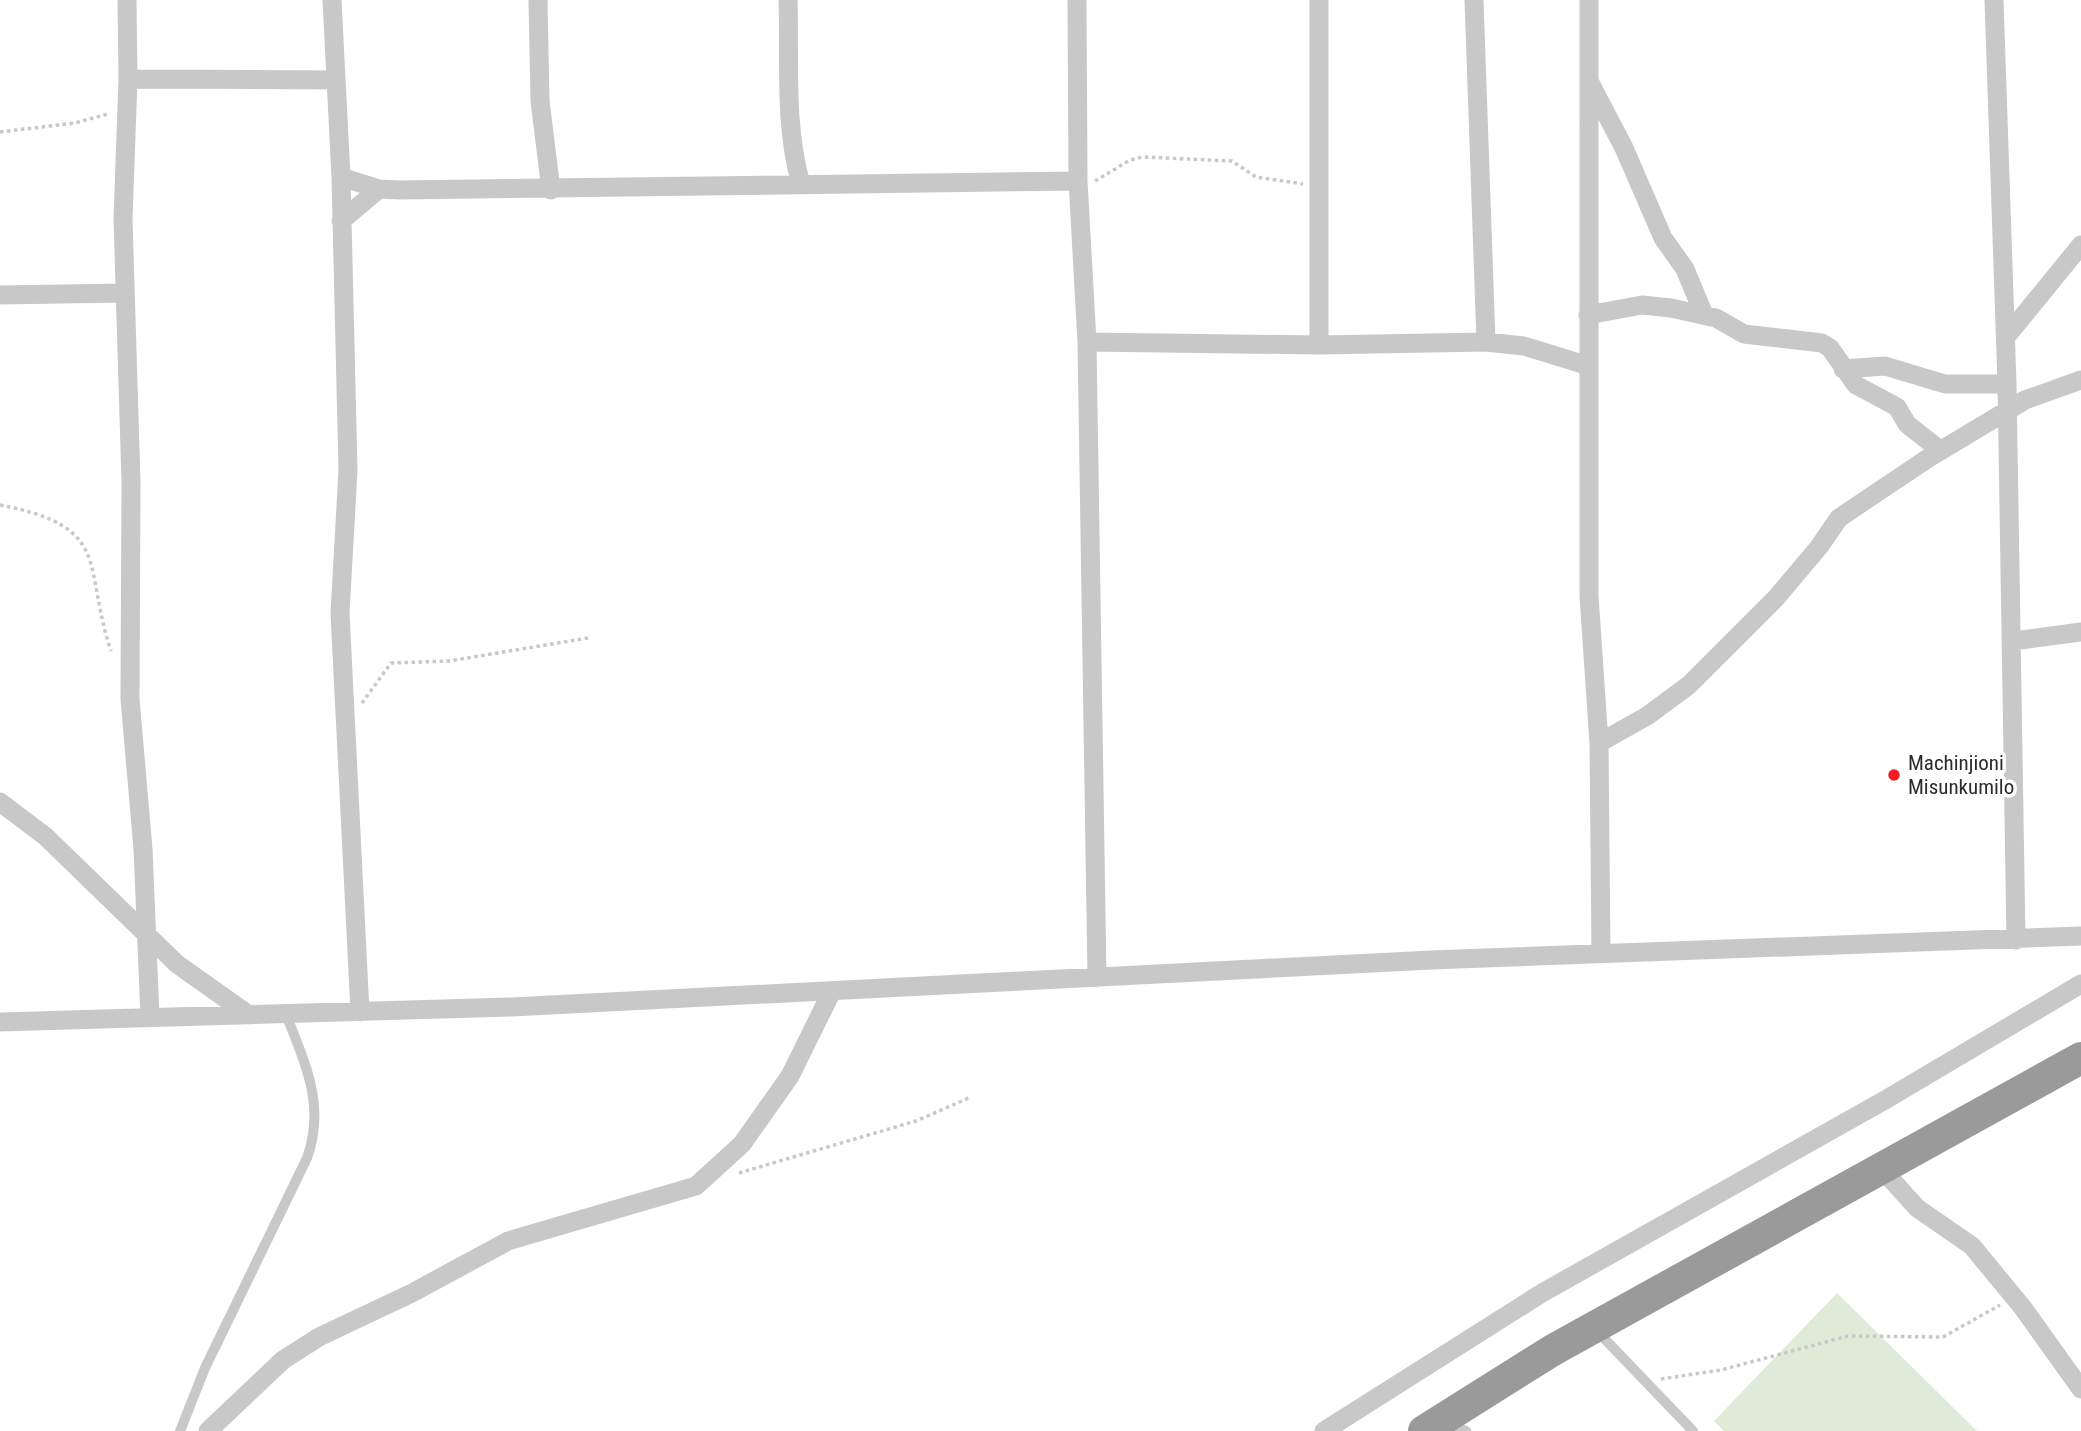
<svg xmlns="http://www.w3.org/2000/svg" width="2081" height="1431" viewBox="0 0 2081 1431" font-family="'Roboto Condensed',sans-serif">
<rect width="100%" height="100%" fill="#fff"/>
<path fill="#e0ebd7" d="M1837 1293 1977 1431H1724L1714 1421Z"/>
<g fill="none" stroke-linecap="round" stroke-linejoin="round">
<path stroke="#c8c8c8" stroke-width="3.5" stroke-dasharray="3.5 3.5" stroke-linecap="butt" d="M0 132 75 123 108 114
M1095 181 1130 160 1143 157 1232 161 1256 177 1303 184
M0 505C114 527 82 565 111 651
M362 703 391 663 449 661 588 638
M739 1173 916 1121 971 1097
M1661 1379 1721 1370 1848 1336 1943 1337 2000 1305"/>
<path stroke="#c8c8c8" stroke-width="10" d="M1597 1331 1693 1431
M1446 1424 1466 1431
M180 1431 205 1368 307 1158C326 1105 305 1064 286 1014"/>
<path stroke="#c8c8c8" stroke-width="19" d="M127 0 128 79 123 219 131 482 130 699 143 849 150 1017
M332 0 341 177 348 470 340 613 360 1012
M538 0 540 101 551 190
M788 0C790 61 784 126 801 184
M1077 0 1078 181 1087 342 1097 978
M1474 0 1486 342
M1589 0V596L1599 743 1601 954
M1994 0 2007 384 2016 940
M128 79 336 80
M1589 81 1624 148 1663 238 1685 269 1704 315
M341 177 379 189 399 190 1078 181
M341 221 379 189
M0 295 125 293
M1588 315 1642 305 1671 308 1716 318 1744 334 1822 343 1830 348 1856 385 1897 407 1907 424 1941 451
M2006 337 2081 245
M1087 342 1319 345 1486 342 1524 346 1589 366
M1319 345V0
M1843 369 1885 366 1945 384H2007
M2013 641 2081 632
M1599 743 1647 716 1689 685 1776 598 1819 547 1839 518 1930 457 2025 400 2081 380
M0 802 45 836 177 964 249 1015
M0 1022 512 1007 1431 960 2081 936
M1881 1168 1917 1208 1972 1246 2023 1308 2081 1389
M208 1431 283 1360 319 1337 412 1293 508 1241 696 1186 742 1144 790 1076 831 993
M1324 1431 1542 1293 1885 1100 2081 984"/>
<path stroke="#9a9a9a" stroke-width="32" d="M1424 1431 1553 1350 2081 1058"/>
</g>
<circle fill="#f41c1e" stroke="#fff" stroke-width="2.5" cx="1894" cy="775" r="7"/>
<g text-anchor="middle" stroke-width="7" stroke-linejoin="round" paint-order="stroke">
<g font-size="21" fill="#2b2b2b" stroke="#fff" text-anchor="start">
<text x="1908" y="770">Machinjioni<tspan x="1908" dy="24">Misunkumilo</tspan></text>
</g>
</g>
</svg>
